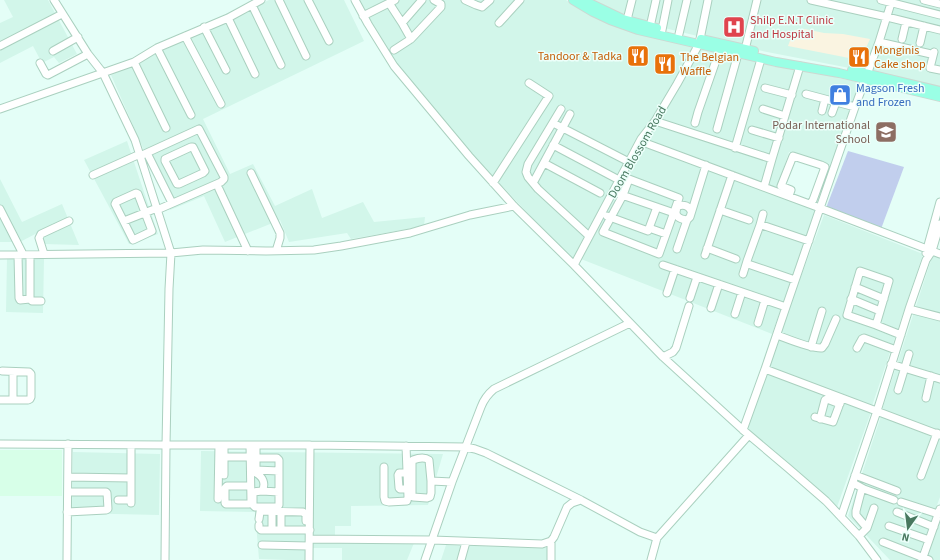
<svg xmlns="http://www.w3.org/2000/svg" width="940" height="560" viewBox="0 0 940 560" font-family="'Source Sans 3',sans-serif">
<rect width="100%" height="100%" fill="#e4fef7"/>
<path fill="#d2f6ea" d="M4 0H48L77 54 59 63 54 57 42 63 33 46 0 63V23L13 17Z
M269 0H344L364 41 203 119 230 174 253 164 275 206 312 189 322 218 363 202 374 222 425 217 424 226 351 239 347 233 289 242 280 220 225 242 204 196 170 210 111 75Z
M358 0H566L583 11 611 25 630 31 694 47 573 261 472 154 397 64Z
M587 0H755L743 47 623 18Z
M758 0H889L876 42 865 71 747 48Z
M894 0H940V88L869 72Z
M700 46 861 83 831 166 789 152 776 190 645 139Z
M127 141 158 234 129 244 84 160Z
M641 145 816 210 772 334 581 259Z
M0 179 22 222 62 204 79 245 44 244 39 232 20 242H0Z
M824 215 923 254 872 406 770 368 778 338Z
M933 254 940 257V433L882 410Z
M7 258 44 259 43 313 6 312Z
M767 373 871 412 837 507 746 429Z
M881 416 940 440V497L917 560H890L848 516Z
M201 451 443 454 428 505 351 506V526H335V541L414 543 407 560H342V548H307L306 560H288L259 559 255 512 200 511Z
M73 452 160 454 159 515 72 513Z
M940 519V560H925Z
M446 545 547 548 548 560H441Z"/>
<path fill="#d7ffe8" d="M0 450H62V496H0Z"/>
<path fill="#faf4e1" d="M805 29 824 33 843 34 870 39 865 50 850 48 849 58 788 46 794 30Z"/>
<path fill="#c1ceed" d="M848 151 904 167 881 229 826 208Z"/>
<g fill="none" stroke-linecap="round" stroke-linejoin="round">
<g stroke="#aad0bf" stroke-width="9">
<path id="minor" d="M54 0 88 54 103 73 135 140 171 253 169 289 166 445 165 560
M279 0 306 56
M308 0 329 41
M355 0 368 24 394 66 469 156 514 206 574 265 663 357 743 430 788 468 826 501 859 536 877 560
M465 0 476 5 482 7 490 0
M811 0 887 17 940 30
M881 0 940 15
M892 0 879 42 855 107 820 208 940 254
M924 0 940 4
M389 3 402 23 411 39 394 50
M252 5 281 65
M363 16 395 0
M228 18 255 74
M627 20 632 0
M402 23 422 0
M499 23 520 0
M204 27 226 70
M650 27 656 0
M662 30 668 0
M679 34 687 0
M185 36 221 104
M411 39 441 7V4L434 0
M902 39 906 22
M879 42 931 54
M920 43 924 26
M0 46 62 14
M157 48 191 115
M53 51 78 37
M934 52 930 68 940 70
M744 54 757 0
M134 62 166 128
M40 63 46 74 48 75 88 54
M765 88 792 95
M806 94 855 107
M0 109 134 62 157 48 228 18 261 0
M561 109 528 164 526 172 528 177 538 189 589 236
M763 109 785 116
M822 111 825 99
M832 113 836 102
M655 121 772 159 764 187
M553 123 629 162
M695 123 698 112 720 49
M717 129 738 54
M752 130 779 138
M641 139 648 144 820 208 786 307 765 369 940 435
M553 145 619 180
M191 147H193L205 171 203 173 179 184H177L165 161V159Z
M735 148 761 59
M147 153 172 203
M140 156 199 129 224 177V179L221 182 157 210
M772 159 800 66
M544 163 600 193
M251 173 280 233V238L276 251
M93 175 140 154
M629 179 679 198 659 254 603 232 623 195Z
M493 183 549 96 529 83
M533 183 570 114
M219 189 248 251
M136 193 138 194 152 231 133 240 115 204 116 202Z
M619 194 674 213
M789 196 791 190 781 186 793 156 821 165 825 167 813 200 810 204
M0 209 23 254
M720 210 749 220
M607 216 648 231 657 207
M687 220C678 219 673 215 678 206 684 204 689 206 691 211
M124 221 157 208
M760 225 763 214
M649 228 666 234
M707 248 736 259
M677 249 687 220 690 217 706 165
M926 253 927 249 940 202
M44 254 39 238 41 234 69 221
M0 255 171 253 203 250 266 251 314 250 341 246 410 233 470 215 514 206
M18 255 19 298 20 300 30 299V255
M705 255 732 175
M574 265 641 139 655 121 677 84 699 44 708 0
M663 265 786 307
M743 274 747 261
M795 280 748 264 747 261 760 225H762L809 241
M855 287 884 299
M667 293 675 269
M690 298 697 277
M30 299 32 301H41
M851 299 880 311
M711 308 719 284
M909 309 940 317
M735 314 742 292
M758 323 765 300
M876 325 847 315 860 271 889 281 876 325 901 335
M777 335C788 339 811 349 822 348L825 344 836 319
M811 347 822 311
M857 348 862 339 864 338 896 350
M663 357 673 352 676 348 689 306
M891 364 940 379
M898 390 909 354
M926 398 931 376
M0 400H28L30 399 31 397V374L29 372 2 371
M13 400V372
M815 417 833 422 842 398
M820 419 825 400 827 399 840 404
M743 430 765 369
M0 444 166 445H310L466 447 475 449 486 453 581 500
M224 445V475
M250 445 251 502 249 504H226L225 503V488L227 486H250
M224 457H250
M256 458H277L279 460V505L277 507H255L253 505V492L262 491C266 484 263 477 256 473 256 463 256 454 256 445
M384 467V497L385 501 389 502 407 501 408 497 406 446
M256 470 279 471
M407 473H399L398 475 399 488 400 489H407
M855 475 897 491
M921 476 937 433
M68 477 131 478
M431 481 429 460C425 457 418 458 413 460L412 463V494L413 497 427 498 430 497 431 493V481L452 482
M853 483 864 489 894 500
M862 488 856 511V515L867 528
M262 491 279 492
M218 499 219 445
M118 500H131V503
M131 500V445
M901 502 938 514
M67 512 106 510 108 509 107 493 106 492H68
M897 512 934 527
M841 517 877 411 909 309 926 260 932 251 940 224
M259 519 260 512 261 511 303 512 306 515V521
M259 525V528L261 530H310
M889 526 929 540
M272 529V512
M281 529V512
M859 536 867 528 874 508
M310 539 432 540 542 544 551 541 554 537 567 507 572 503 581 500 640 532 657 538 749 435
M551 541V560
M883 542 929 560
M262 545 309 546
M67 560 68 444
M309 560 310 445
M425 560 452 482 481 407C484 399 488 394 494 389L630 323
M461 560 466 542
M651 560 657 538
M922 560 940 509"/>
</g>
<g stroke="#ccd9d2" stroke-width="10">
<path id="major" d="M573 0 593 12 610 20 638 30 776 62 839 73 940 97
M583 0 623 19 657 28
M701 39 754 51
M852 70 940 91"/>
</g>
<use href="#minor" stroke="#fff" stroke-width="7"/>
<use href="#major" stroke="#9affe5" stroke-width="8"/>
</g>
<defs>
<g id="hospital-square" transform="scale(1.15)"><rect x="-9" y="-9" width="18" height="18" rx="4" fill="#e0444e" stroke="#ecfffa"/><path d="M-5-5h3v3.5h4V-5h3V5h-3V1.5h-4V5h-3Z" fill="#fff"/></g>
<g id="restaurant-square" transform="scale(1.15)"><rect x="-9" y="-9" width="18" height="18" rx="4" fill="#e8710a" stroke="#ecfffa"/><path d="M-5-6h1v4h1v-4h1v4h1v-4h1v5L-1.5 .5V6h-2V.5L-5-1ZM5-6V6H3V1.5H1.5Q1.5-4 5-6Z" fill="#fff"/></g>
<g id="shop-square" transform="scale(1.15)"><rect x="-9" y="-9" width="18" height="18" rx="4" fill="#3f7fe0" stroke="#ecfffa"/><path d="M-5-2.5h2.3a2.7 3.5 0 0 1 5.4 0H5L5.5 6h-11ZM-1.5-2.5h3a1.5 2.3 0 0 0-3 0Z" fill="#fff"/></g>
<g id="school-square" transform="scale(1.15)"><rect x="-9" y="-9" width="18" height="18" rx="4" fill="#8d6e63" stroke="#ecfffa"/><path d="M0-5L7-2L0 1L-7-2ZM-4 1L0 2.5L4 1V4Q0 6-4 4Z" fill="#fff"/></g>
</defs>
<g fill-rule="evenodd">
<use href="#hospital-square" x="734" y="27"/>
<use href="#restaurant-square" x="638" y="56"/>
<use href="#restaurant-square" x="859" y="57"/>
<use href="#restaurant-square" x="665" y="64"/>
<use href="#shop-square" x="840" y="95"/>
<use href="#school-square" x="886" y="132"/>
</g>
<g text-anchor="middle" stroke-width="3" stroke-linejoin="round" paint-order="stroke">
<g font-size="12" fill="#be3a42" stroke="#ecfffa" text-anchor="start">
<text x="750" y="24">Shilp E.N.T Clinic<tspan x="750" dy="14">and Hospital</tspan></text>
</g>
<g font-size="12" fill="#c56008" stroke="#ecfffa" text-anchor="start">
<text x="874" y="54">Monginis<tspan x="874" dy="14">Cake shop</tspan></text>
<text x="622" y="60" text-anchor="end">Tandoor &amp; Tadka</text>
<text x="680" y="61">The Belgian<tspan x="680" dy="14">Waffle</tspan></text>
</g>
<g font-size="12" fill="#366cbe" stroke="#ecfffa" text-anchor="start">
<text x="856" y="92">Magson Fresh<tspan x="856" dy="14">and Frozen</tspan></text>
</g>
<g font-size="12" fill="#785e54" stroke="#ecfffa" text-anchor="end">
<text x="870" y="129">Podar International<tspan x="870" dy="14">School</tspan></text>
</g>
<g font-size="12" fill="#48785f" stroke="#ecfffa">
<text transform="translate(637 152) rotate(-60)" y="4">Doom Blossom Road</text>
</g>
</g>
<g transform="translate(908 528) rotate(194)" stroke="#ecfffa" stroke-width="3" paint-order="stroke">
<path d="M0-3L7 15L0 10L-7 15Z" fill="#48785f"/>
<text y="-6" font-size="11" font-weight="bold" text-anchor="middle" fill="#48785f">N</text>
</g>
</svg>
